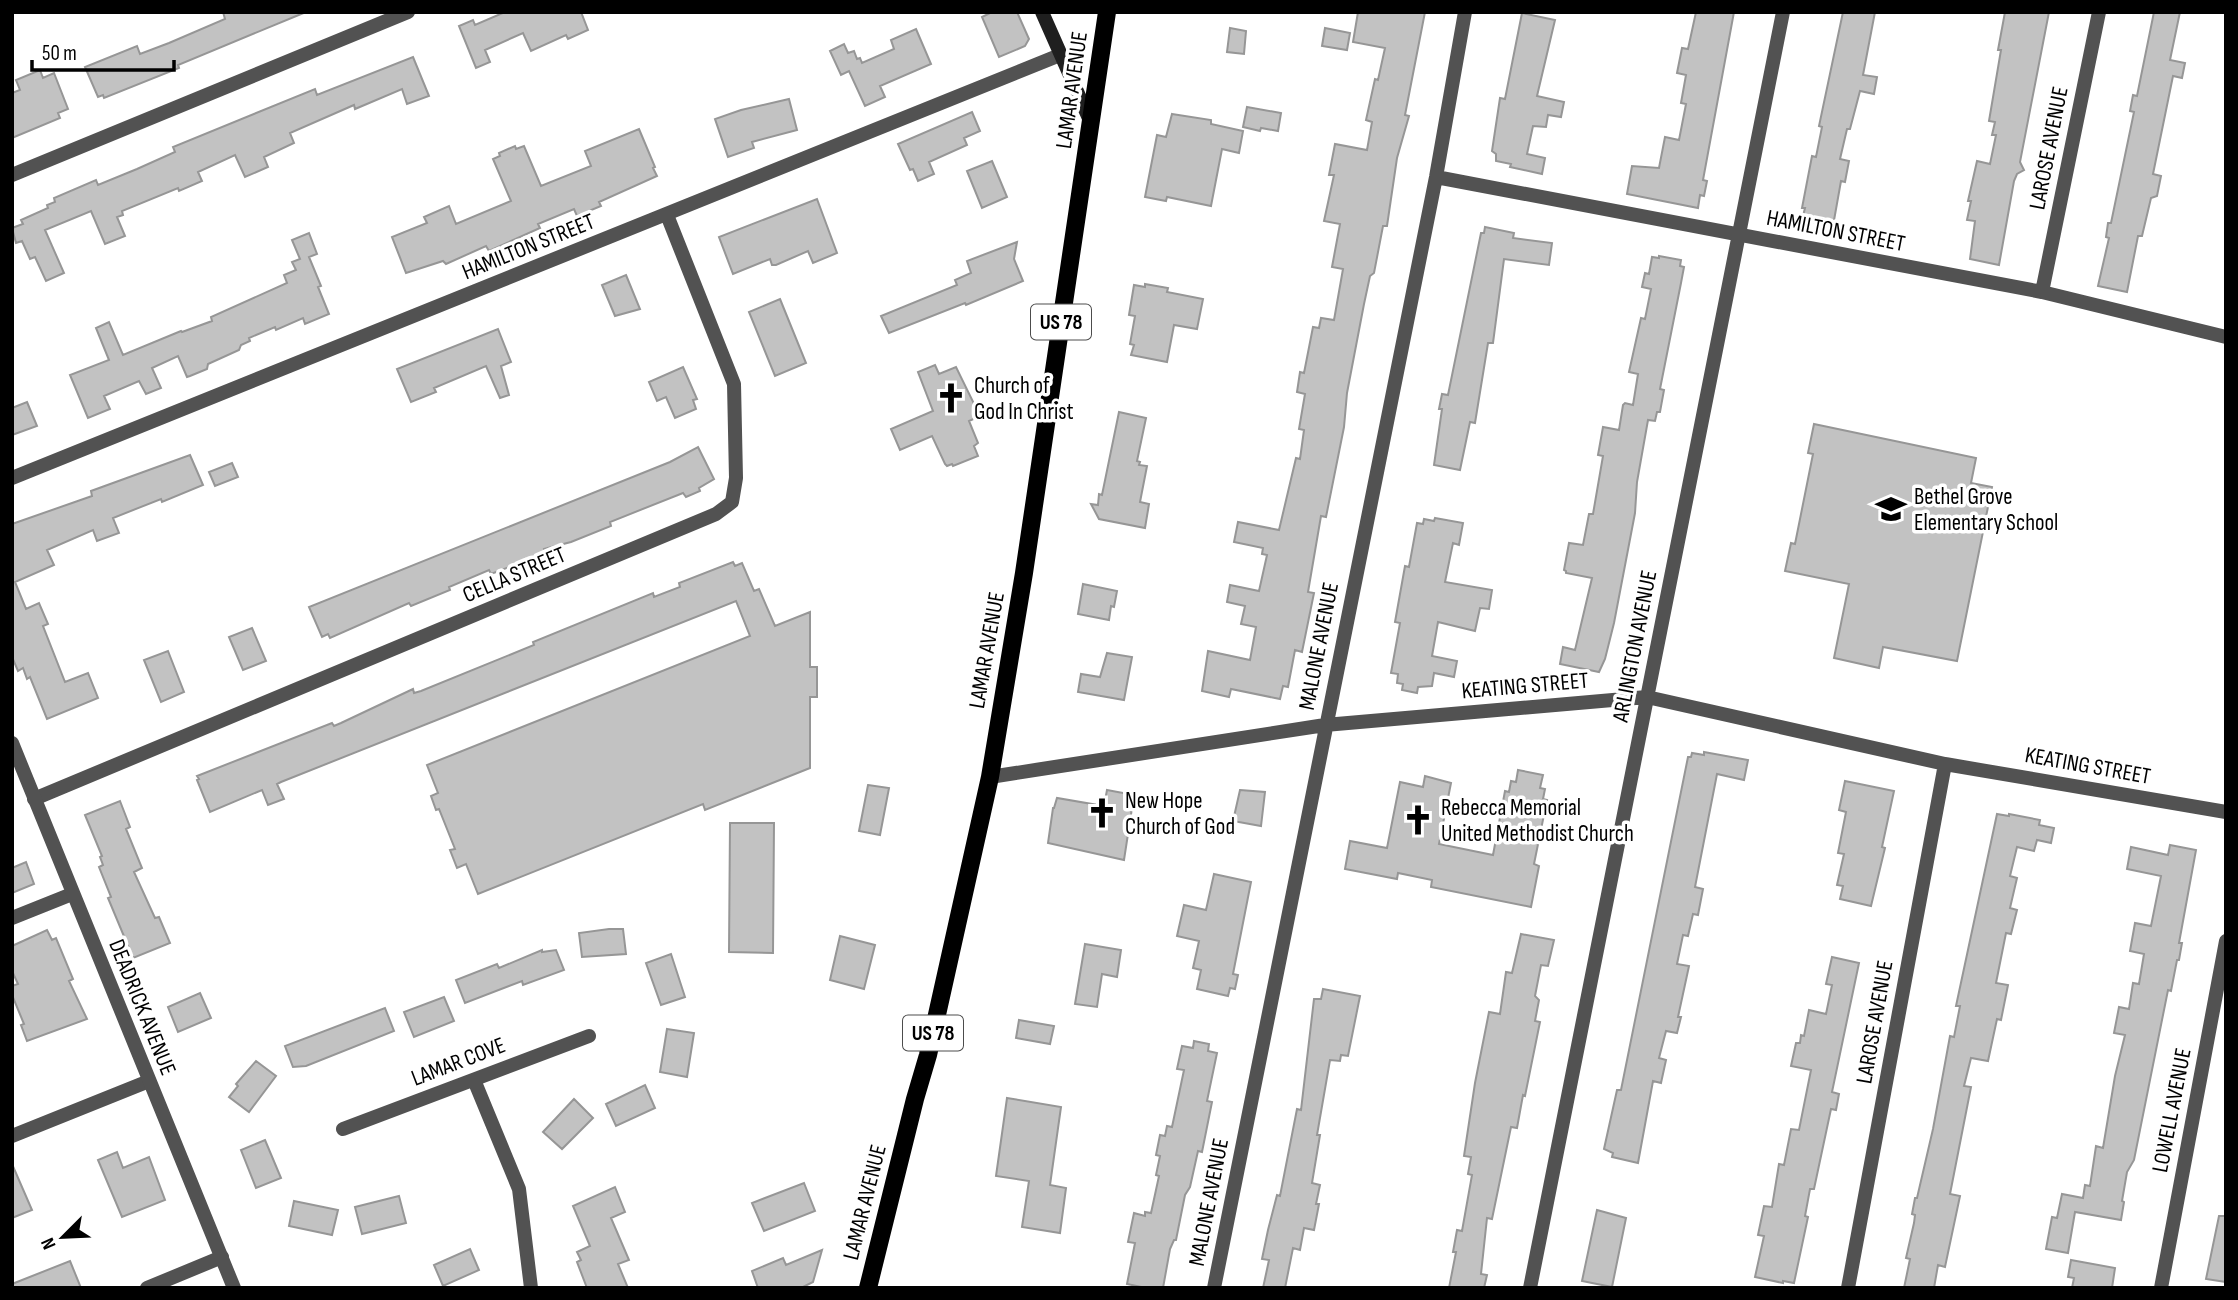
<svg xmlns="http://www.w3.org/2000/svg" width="2238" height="1300" viewBox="0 0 2238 1300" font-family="'Sofia Sans Condensed',sans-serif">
<rect width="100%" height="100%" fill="#fff"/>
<path fill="#c2c2c2" stroke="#969696" stroke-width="2" d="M223 12H306L178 65 179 68 104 98 103 95 98 97 85 67 137 46 140 54 169 43 225 19Z
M505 12H581L588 30 568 39 566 35 531 51 523 33 485 50 490 62 476 68 459 26 473 20 475 25Z
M992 12H1017L1029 39 1025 46 999 57 982 17Z
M1358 12H1425L1405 115 1409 116 1397 158 1387 226H1383L1374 273 1370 276 1364 304 1347 393 1344 427 1326 517 1321 516 1308 592 1314 593 1302 652 1295 650 1288 687 1283 686 1280 699 1231 689 1229 697 1202 691 1208 651 1250 660 1256 627 1241 624 1245 606 1227 602 1230 585 1259 591 1267 555 1262 554 1263 548 1234 542 1238 522 1279 530 1296 458 1300 459 1304 430 1299 429 1305 394 1297 392 1300 372 1304 373 1313 327 1319 328 1321 318 1334 320 1343 269 1332 267 1340 224 1324 221 1334 175H1329L1335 144 1367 150 1372 122 1366 120 1375 79 1378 80 1385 48 1353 42Z
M1696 12H1734L1703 180 1707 181 1704 196 1700 195 1698 208 1627 194 1632 166 1659 168 1665 137 1679 140 1686 104 1681 103 1686 75 1677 73 1682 48 1688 49Z
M1843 12H1875L1863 75 1877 77 1874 94 1860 91 1850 129H1847L1840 159 1849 161 1845 182 1841 181 1833 226 1802 220 1805 208H1802L1812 156 1816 157 1822 127 1819 126Z
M2005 12H2049L2020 162 2024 170 2017 174 2014 181 1999 265 1970 259 1975 221 1967 220 1971 201H1968L1977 161 1990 164 1996 135H1992L1995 122 1989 121 2001 50H1998Z
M2154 12H2180L2170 60 2185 63 2182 78 2173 76 2153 174 2161 176 2157 196 2151 198 2142 236H2138L2127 292 2098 286 2109 238 2106 237 2108 223H2111L2134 112 2130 111 2133 95 2137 96Z
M1522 13 1555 20 1537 96 1564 102 1561 117 1548 115 1546 127 1533 126 1527 154 1545 158 1542 174 1510 167 1511 164 1496 161V154L1492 151 1500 98 1505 99Z
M1230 28 1246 31 1244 54 1227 52Z
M1325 28 1350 33 1347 50 1322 46Z
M916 29 931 64 880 86 885 97 865 106 849 71 841 75 830 51 844 44 848 53 854 51 857 59 860 58 862 63 894 49 891 40Z
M413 57 429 96 407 104 402 89 355 109 354 105 290 133 294 143 264 157 268 167 245 177 235 155 198 172 202 181 179 191 178 188 122 211 123 215 117 217 125 236 105 244 91 211 45 230 64 273 46 281 35 257 30 259 22 241 16 243 12 228 23 224 21 220 48 208 47 205 55 202 54 198 96 180 98 185 137 169 175 152 173 147 315 89 317 95Z
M40 70 43 78 54 73 68 109 58 113 60 118 12 138V93L20 90 16 80Z
M789 99 797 130 752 142 754 148 728 157 715 119 741 110Z
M1247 107 1281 113 1278 131 1261 128 1260 131 1243 127Z
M972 112 980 131 964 138 967 145 929 162 934 174 918 181 913 169 910 170 898 144Z
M1172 114 1211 120V124L1243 131 1239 153 1222 149 1211 206 1167 197 1166 201 1145 197 1157 135 1166 137Z
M639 129 655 167 653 168 657 176 599 202 601 206 577 216 574 209 538 224 540 228 489 251 486 246 446 264 443 261 406 273 392 237 427 223 424 217 449 206 456 224 511 201 493 159 500 156 499 153 515 146 516 149 524 146 541 186 591 166 585 151Z
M992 161 1007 197 982 208 967 171Z
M817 199 837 253 813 263 808 251 776 265H772L770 259 733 274 719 237Z
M1485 227 1514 233 1513 238 1552 243 1549 265 1504 259 1493 343H1488L1475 423 1470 422 1460 470 1434 465 1442 409H1439L1442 394 1448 395 1481 233H1484Z
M309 233 317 254 309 257 321 286 318 287 329 314 305 324 303 318 276 330 275 327 249 338 250 341 241 345 239 350 208 364 207 369 190 376 187 377 178 356 152 368 161 388 146 394 139 381 104 396 110 409 88 418 70 375 109 360 96 328 109 322 123 355 181 331 182 332 212 321 211 317 287 283 284 275 296 270 292 262 300 259 292 240Z
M1017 242 1014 259 1023 281 966 305 965 303 889 333 881 316 957 285 955 280 971 273 967 261Z
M1659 256 1681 260 1680 266 1684 267 1681 283 1660 389 1664 390 1660 412H1657L1655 421 1648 420 1637 482 1635 513 1614 623 1605 659 1599 672 1594 671 1560 664 1563 647 1575 650 1592 578 1566 573V571L1564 570 1569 543 1583 545 1589 514H1593L1603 456 1598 455 1603 427 1619 430 1623 405 1625 403 1633 405 1638 374 1629 372 1641 318 1645 319 1651 289 1642 287 1645 273 1649 274 1652 257 1659 258Z
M626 275 640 309 615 316 602 285Z
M1145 284 1168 288 1167 292 1203 299 1197 329 1174 325 1167 362 1131 355 1134 345 1130 344 1135 316 1129 315 1134 285 1145 287Z
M780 299 806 363 775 376 749 312Z
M498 329 511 362 501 366 509 395 500 398 486 366 434 388 436 392 411 402 397 369Z
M935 365 939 374 956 367 980 416 969 421 978 443 974 446 978 456 953 466 952 464 947 466 945 464 932 436 900 450 891 429 933 411 918 372Z
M683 367 697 399 693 400 696 409 675 418 666 397 657 401 649 382Z
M27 402 37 426 12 435V408Z
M1119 412 1146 418 1137 461 1140 462 1139 465 1147 466 1140 502 1149 504 1145 528 1099 519 1091 504 1098 505 1099 494 1102 495Z
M1814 424 1976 458 1971 483 1992 487 1957 661 1883 647 1879 668 1834 658 1849 584 1785 571 1791 543 1795 544 1813 454 1808 453Z
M698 447 714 479 699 488 700 491 686 497 683 493 610 522 611 526 571 542 544 549 545 553 525 561 491 574 489 570 449 587 450 590 411 606 409 603 330 638 328 634 322 637 309 607 670 462Z
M190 455 203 485 162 502 161 499 113 518 119 533 97 541 93 530 47 550 54 565 15 582 26 609 39 603 48 624 43 626 65 682 88 673 98 698 47 719 30 677 27 679 23 668 18 671 12 657V524L92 496 91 491Z
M232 463 238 477 215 486 209 472Z
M1435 518 1463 523 1459 545 1453 543 1445 582 1492 590 1489 609 1480 608 1475 631 1438 622 1432 656 1457 661 1454 677 1434 673 1432 686 1418 687 1417 693 1402 690 1403 684 1397 683 1398 674 1391 673 1400 623 1395 622 1405 566 1409 567 1417 523 1423 524 1424 519 1434 521Z
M733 562 735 566 742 563 754 591 759 589 775 626 810 612V667H817V697H810V768L705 810 703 804 478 894 466 864 457 868 450 850 455 849 439 809 436 810 431 796 438 793 427 765 750 636 736 601 281 782 277 784 284 799 268 805 262 790 210 812 197 780 199 779 197 776 332 723 334 726 341 723 413 689 414 693 421 691 534 645 533 642 653 593 654 597 680 587 679 583Z
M1083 584 1117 591 1114 607 1111 606 1109 620 1078 614Z
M252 628 266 661 243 670 229 637Z
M168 651 184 692 161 702 144 660Z
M1107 653 1132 657 1124 700 1078 692 1081 674 1100 677Z
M1704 752 1748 760 1744 780 1717 774 1695 887 1703 889 1698 915 1693 914 1688 936 1683 935 1677 964 1689 966 1678 1017H1681L1677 1033 1666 1031 1659 1058 1666 1060 1661 1083 1653 1081 1638 1163 1612 1157 1613 1153 1604 1149 1617 1090H1621L1688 757H1691L1692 753 1704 755Z
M1518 770 1543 775 1540 788 1545 789 1543 799 1547 800 1534 864 1539 866 1531 907 1431 887 1432 880 1398 873 1397 879 1345 869 1350 841 1387 848 1400 782 1423 787 1425 776 1451 783 1439 844 1493 855 1505 791 1509 792 1511 781 1516 782Z
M1845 781 1894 791 1882 847 1885 848 1871 906 1840 899 1843 886 1837 885 1844 854 1838 853 1846 812 1839 810Z
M868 785 889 788 880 835 859 831Z
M1107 790 1134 795 1124 860 1048 843 1053 808H1054L1057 798 1104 806Z
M1240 790 1265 792 1261 826 1233 821Z
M120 801 130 827 126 829 142 868 134 872 155 918 159 917 170 943 133 958 108 898 111 897 99 867 103 865 100 857 102 856 85 815Z
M1997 814 2009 816V814L2040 820 2039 825 2054 828 2051 843 2037 840 2034 851 2017 847 2010 876 2017 878 2010 908 2017 910 2011 934 2006 933 1996 983 2008 985 2001 1020 1997 1019 1988 1061 1971 1058 1964 1086 1971 1087 1950 1194 1960 1196 1945 1267 1938 1265 1934 1288H1904L1910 1259 1906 1258 1914 1223 1915 1215 1912 1214 1915 1198H1917L1933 1129 1950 1036 1954 1037 1960 1006H1956Z
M730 823H774L773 953 729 952Z
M2170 845 2196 850 2179 943H2182L2179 960H2177L2171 991 2168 990 2134 1160 2127 1172 2122 1201 2124 1202 2121 1220 2075 1212 2068 1253 2046 1249 2052 1217 2057 1218 2062 1194 2083 1198 2085 1185 2090 1186 2096 1146 2103 1148 2115 1076 2125 1035 2114 1033 2119 1007 2129 1009 2133 983 2139 984 2144 954 2130 951 2135 923 2151 926 2161 876 2127 869 2131 847 2168 855Z
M26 862 34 884 12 893V868Z
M1214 874 1251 882 1233 974 1238 975 1235 989 1230 988 1228 996 1197 989 1201 970 1193 968 1199 941 1177 936 1184 905 1206 910Z
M609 929H623L626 954 582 957 579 933Z
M47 930 52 940 56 938 73 979 69 981 87 1019 27 1041 21 1025 24 1024 12 995V986L18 984 12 971V946Z
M1521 934 1554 940 1548 966 1541 965 1535 996 1539 1000 1535 1021 1540 1022 1525 1096 1523 1095 1517 1128 1511 1127 1492 1219 1487 1218 1481 1274 1487 1275 1484 1288H1449L1456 1252H1453L1457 1230 1462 1231 1472 1175 1468 1174 1471 1157 1464 1156 1475 1083 1489 1012 1500 1014 1506 972 1512 973Z
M840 936 875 945 864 989 830 980Z
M1085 944 1121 950 1117 977 1102 974 1097 1007 1075 1004Z
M542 950V952L556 950 564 970 523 985 522 981 465 1003 456 980 497 964 499 968Z
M671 954 685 997 661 1005 646 963Z
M1832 957 1859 963 1832 1092 1839 1094 1836 1110 1831 1109 1814 1189H1810L1805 1216 1808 1217 1794 1283 1783 1281V1283L1755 1277 1764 1236 1758 1235 1764 1206 1772 1207 1779 1164 1784 1165 1791 1129 1799 1130 1811 1070 1791 1066 1796 1043H1800L1801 1035 1804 1036 1809 1010 1826 1014 1832 985 1826 984Z
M1323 989 1360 996 1348 1056 1341 1055 1340 1061 1330 1060 1317 1135H1320L1312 1183 1320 1185 1316 1204H1319L1314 1230 1304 1228 1300 1250 1293 1248 1285 1288H1263L1269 1260 1262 1259 1268 1230 1277 1195 1280 1196 1297 1109 1301 1110 1314 999H1321Z
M200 993 211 1018 178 1032 168 1007Z
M444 997 454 1021 414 1037 404 1012Z
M385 1008 394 1031 306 1066 293 1067 285 1046Z
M1019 1020 1054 1026 1050 1044 1016 1038Z
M667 1029 694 1033 687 1077 660 1072Z
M1194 1041 1209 1044 1208 1051 1217 1053 1207 1101 1212 1102 1202 1152 1198 1151 1190 1187 1185 1195 1176 1240H1174L1170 1249 1163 1288H1146L1127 1284 1135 1243 1128 1242 1134 1213 1145 1216V1212L1151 1213 1159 1176 1156 1175 1160 1156 1156 1155 1160 1135 1165 1136 1167 1126 1172 1127 1184 1070 1177 1069 1182 1046 1193 1048Z
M256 1061 276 1076 249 1112 229 1097 238 1086 236 1084Z
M645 1085 655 1108 616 1126 606 1104Z
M1007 1098 1061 1107 1050 1185 1066 1188 1060 1233 1022 1227 1029 1181 996 1176Z
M574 1099 593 1118 562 1149 543 1132Z
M265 1140 281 1178 256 1188 241 1150Z
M117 1152 123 1168 149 1157 165 1200 122 1217 98 1160Z
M12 1164 32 1210 12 1218Z
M804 1183 815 1211 764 1231 752 1203Z
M615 1187 625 1212 611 1218 629 1260 618 1264 628 1288H587L577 1262 581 1260 577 1252 590 1246 573 1206Z
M399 1196 406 1223 362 1234 355 1207Z
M294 1201 338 1210 332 1235 289 1226Z
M1597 1210 1626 1218 1612 1287 1582 1281Z
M2219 1216H2226V1282L2206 1279Z
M470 1249 479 1270 443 1286 434 1265Z
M822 1250 813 1282 801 1288H758L752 1271 783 1258 786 1265Z
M2071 1260 2115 1268 2112 1288H2072L2074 1278 2068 1277Z
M70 1261 81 1288H12V1284Z"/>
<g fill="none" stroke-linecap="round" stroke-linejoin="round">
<path stroke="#525252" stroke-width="14" d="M12 175 408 12
M1436 177 2042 292 2226 337
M2042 292 2099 12
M12 478 1060 55
M990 777 1325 725 1647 697 1945 764 2226 812
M34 799 716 514 732 502 736 478 734 384 667 215
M12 918 72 894
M474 1080 519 1189 531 1288
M343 1129 589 1036
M12 1136 149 1081
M147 1288 222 1257
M1214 1288 1436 177 1465 12
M1530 1288 1783 12
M1848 1288 1945 764
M2161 1288 2226 941"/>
<path stroke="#525252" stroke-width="14" d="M12 743 234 1288"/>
<path stroke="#1f1f1f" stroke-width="14" d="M1042 12 1091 123"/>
<path stroke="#000" stroke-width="18" d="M868 1288 915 1099 928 1055 990 777 1024 573 1107 12"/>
</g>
<defs>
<g id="church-bare" transform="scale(2.415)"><path d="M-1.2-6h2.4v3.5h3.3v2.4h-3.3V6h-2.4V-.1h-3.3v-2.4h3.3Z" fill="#000" stroke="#fff" stroke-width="2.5" paint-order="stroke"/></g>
<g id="school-bare" transform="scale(2.415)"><path d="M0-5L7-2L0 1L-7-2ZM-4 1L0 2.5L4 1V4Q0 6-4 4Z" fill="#000" stroke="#fff" stroke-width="2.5" paint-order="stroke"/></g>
</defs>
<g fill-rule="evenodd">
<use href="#church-bare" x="951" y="398"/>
<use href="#school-bare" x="1891" y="509"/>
<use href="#church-bare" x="1102" y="813"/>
<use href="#church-bare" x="1418" y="820"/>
</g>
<g text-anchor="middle" stroke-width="7" stroke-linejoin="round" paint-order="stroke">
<g fill="#fff" stroke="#4c4c4c" stroke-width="2">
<rect x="1031" y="304.5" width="60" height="35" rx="5"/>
<rect x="903" y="1015.5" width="60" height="35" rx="5"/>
</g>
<g font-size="21" font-weight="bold" fill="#000">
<text x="1061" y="329">US 78</text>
<text x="933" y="1040">US 78</text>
</g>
<g font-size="23" fill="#000" stroke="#fff">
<text transform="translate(1071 90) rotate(-82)" y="8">LAMAR AVENUE</text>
<text transform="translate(2048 148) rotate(-79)" y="8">LAROSE AVENUE</text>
<text transform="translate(1836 230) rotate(11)" y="8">HAMILTON STREET</text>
<text transform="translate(528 246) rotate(-22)" y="8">HAMILTON STREET</text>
<text transform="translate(514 574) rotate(-23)" y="8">CELLA STREET</text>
<text transform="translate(1318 646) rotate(-79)" y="8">MALONE AVENUE</text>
<text transform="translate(1634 646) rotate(-79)" y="8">ARLINGTON AVENUE</text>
<text transform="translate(986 650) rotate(-80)" y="8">LAMAR AVENUE</text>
<text transform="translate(1525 685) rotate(-5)" y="8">KEATING STREET</text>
<text transform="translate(2088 765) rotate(10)" y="8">KEATING STREET</text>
<text transform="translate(143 1007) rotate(68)" y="8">DEADRICK AVENUE</text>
<text transform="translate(1874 1022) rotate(-80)" y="8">LAROSE AVENUE</text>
<text transform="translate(458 1061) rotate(-21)" y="8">LAMAR COVE</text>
<text transform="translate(2171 1110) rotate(-79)" y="8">LOWELL AVENUE</text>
<text transform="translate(864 1202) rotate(-76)" y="8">LAMAR AVENUE</text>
<text transform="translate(1208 1202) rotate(-79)" y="8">MALONE AVENUE</text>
</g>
<g font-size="23" fill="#000" stroke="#fff" text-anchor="start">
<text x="974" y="393">Church of<tspan x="974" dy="26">God In Christ</tspan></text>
<text x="1914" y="504">Bethel Grove<tspan x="1914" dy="26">Elementary School</tspan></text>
<text x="1125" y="808">New Hope<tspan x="1125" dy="26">Church of God</tspan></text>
<text x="1441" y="815">Rebecca Memorial<tspan x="1441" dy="26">United Methodist Church</tspan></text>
</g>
</g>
<rect width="2238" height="1300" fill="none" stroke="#000000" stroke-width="28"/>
<g transform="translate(63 1237) rotate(246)" stroke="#ffffff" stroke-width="5" paint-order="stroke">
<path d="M0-5L12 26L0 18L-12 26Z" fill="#000000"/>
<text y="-10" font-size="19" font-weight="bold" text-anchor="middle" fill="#000000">N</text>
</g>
<path d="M32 60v10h142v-10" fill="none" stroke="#000000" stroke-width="3.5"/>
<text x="42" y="60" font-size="21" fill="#000000" stroke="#ffffff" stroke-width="5" paint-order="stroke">50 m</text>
</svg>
